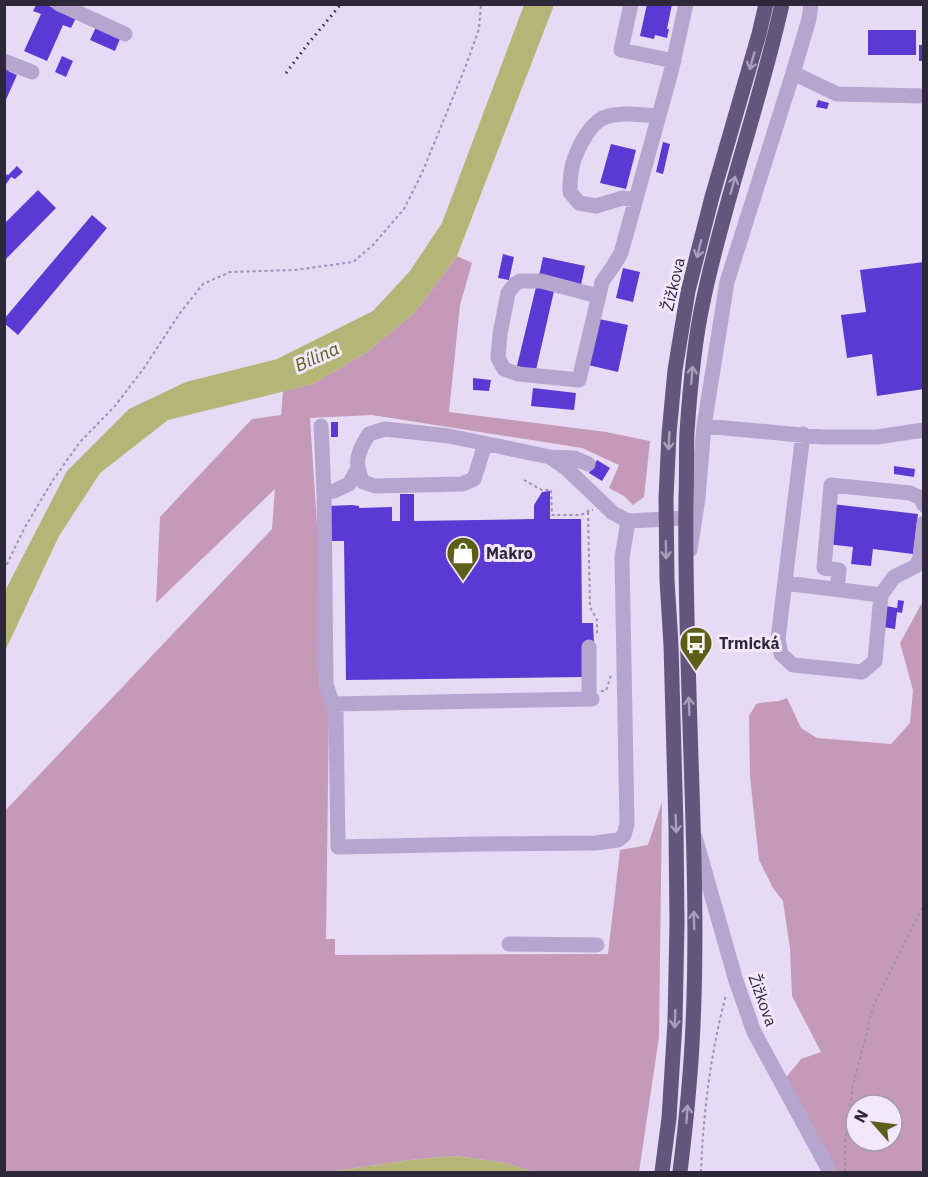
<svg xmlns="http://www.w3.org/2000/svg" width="928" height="1177" viewBox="0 0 928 1177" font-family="'IBM Plex Sans',sans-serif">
<rect width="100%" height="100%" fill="#e7daf4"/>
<path fill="#c599b8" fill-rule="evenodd" d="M457 256 472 263 460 305 449 412 606 432 650 441 644 497 633 505 624 496 609 488 619 465 582 448 372 415 310 418 329 709 326 939H335V955L608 954 620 850 648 845 662 802 659 1037 639 1172H533L506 1163 455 1156 410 1160 329 1172H5L4 812 272 529 275 489 156 603 160 517 252 419 281 415 283 391 313 384 367 352 414 313Z
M923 601V1172H836L784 1080 801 1059 821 1052 792 996 790 949 783 901 773 888 759 860 750 777 749 716 756 704C766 701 777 703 787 698L801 728 817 738 891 744 910 723 913 690 900 643ZM856 1105H892V1141H856Z"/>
<path fill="#b4b576" d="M524 5H554L457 256 414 313 367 352 313 384 168 420 100 473 59 536 5 651V591L67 471 129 409 186 382 277 359 373 311 410 271 442 223Z
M455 1156 506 1163 533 1172H329L410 1160Z"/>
<path fill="#5a3ad3" d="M647 4H672L667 29H669L667 38 655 35 654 39 640 36Z
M36 5H47L76 18 71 28 63 25 47 61 24 51 41 14 33 11Z
M96 27 120 39 115 51 90 40Z
M868 30H916V55H868Z
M919 45H924V61H919Z
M62 56 73 61 66 77 55 72Z
M4 64 10 66 8 71 17 75 4 104Z
M818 100 829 103 827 109 816 107Z
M663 142 670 144 663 174 656 172Z
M611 144 636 150 626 189 600 183Z
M17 166 23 172 15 179 11 177 4 187V178L7 174 8 175Z
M38 190 56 208 4 261V224Z
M92 215 107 228 18 335 4 323V319Z
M503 254 514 257 509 280 498 278Z
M543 257 585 266 581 285 539 276Z
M924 262V389L877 396 872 354 847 358 841 315 866 312 860 270Z
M623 268 640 272 633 302 616 298Z
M536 287 554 291 536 370 517 366Z
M599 319 628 325 618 372 588 365Z
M473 378 491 380 489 391 473 390Z
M533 388 576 393 574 410 531 406Z
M331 422H338V437H331Z
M597 460 610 468 602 481 589 473Z
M894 466 915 469 914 477 894 474Z
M550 491V519H581L582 623H593L594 645 583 677 346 680 344 541H329L328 506 352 505 359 506V508L392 507V521H400V494H414V521L534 519V505L542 492Z
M832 504 918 514 913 554 873 549 871 566 851 564 853 547 827 544Z
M898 600 904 601 902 613 897 612 895 629 883 627 886 606 897 608Z"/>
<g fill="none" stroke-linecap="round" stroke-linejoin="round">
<path stroke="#a08fba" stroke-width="2" stroke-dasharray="3 3" stroke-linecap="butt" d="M524 480 542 490H551L552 515H581L590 510H593
M588 512 590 607 597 620V636
M4 570 25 527 53 480 80 442 115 406 144 368 180 313 203 284 230 272 295 270 353 262 373 245 404 209 422 173 465 68 479 29 481 4
M601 691H606L611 675
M701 1172C703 1115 711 1050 726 995
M845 1172V1142L853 1086 873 1007 924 904"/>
<path stroke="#b6a5ce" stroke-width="15" d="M59 4 125 34
M631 4 621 50 674 61
M4 61 32 72
M793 73 837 94 924 96
M636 200 623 198 596 206 579 203 570 192C570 185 570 179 571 173 573 156 587 126 603 118 620 111 642 115 659 116
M598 296 541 281H520L515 284 508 293 500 334 498 358 504 369 518 374 579 380 602 282 614 265 621 253 671 72 686 4
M321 426 324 493
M704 426 822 437H877L924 430
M485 444 474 479 462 484 375 486 363 482C353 462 358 451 369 434L385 429 449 436 550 457 566 468 613 513 628 521
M550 457 574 458 588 464
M357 470 349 484 334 491 324 493 326 684 336 714 338 847 480 844 595 843 618 840 624 835 627 824 622 558 628 521 686 518
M690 550 698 498 704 426 727 282 793 73 809 19 811 4
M785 583 881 595 875 661 862 672 793 665 781 654 778 639 803 434
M837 589 839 570 824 568 831 485 910 493 921 498 924 505
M881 595 894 577 916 566 920 558 924 523
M589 647V699
M333 704 592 699
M695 837 736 981 754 1032 830 1172
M509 944 597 945"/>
<path stroke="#62567c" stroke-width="15" d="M662 1172 669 1118 675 1022 677 924 676 826 671 645 667 580 666 498 669 434 675 370 688 291 712 197 759 34 766 4
M680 1172C686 1123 691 1074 693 1025 698 914 692 803 689 693 687 628 685 562 686 497 687 475 686 454 687 432 690 387 694 341 704 297 725 198 760 103 782 4"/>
<path stroke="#2c2739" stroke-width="3" stroke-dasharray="1.5 4.5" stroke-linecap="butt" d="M286 73 307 45 341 4"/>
</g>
<defs><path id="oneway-shaft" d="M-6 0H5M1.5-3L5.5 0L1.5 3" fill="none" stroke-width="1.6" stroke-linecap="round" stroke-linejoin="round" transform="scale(1.5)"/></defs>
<g stroke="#aa9ebc">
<use href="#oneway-shaft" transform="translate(752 61) rotate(106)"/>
<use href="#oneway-shaft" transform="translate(733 185) rotate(-74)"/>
<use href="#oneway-shaft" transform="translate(699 249) rotate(104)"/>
<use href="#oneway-shaft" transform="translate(692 375) rotate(-85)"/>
<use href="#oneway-shaft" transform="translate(669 441) rotate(93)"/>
<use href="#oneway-shaft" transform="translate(666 550) rotate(89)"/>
<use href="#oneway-shaft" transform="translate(689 706) rotate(-92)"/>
<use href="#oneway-shaft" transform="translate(676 824) rotate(88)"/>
<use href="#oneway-shaft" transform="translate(694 920) rotate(-91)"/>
<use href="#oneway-shaft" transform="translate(675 1019) rotate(92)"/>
<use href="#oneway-shaft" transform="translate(687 1114) rotate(-86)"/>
</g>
<defs>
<g id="shop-pin" transform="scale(1.725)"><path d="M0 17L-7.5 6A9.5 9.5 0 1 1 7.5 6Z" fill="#5d5f18" stroke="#f2e7fb"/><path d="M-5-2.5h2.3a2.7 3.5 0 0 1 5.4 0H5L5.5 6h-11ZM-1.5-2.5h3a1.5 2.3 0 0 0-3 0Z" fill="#fff"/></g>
<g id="bus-pin" transform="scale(1.725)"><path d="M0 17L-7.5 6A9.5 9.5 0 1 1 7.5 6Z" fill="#5d5f18" stroke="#f2e7fb"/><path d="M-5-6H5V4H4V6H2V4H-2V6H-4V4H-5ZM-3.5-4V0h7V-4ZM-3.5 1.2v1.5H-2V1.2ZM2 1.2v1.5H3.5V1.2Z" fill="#fff"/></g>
</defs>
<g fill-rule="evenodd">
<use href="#shop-pin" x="463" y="553"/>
<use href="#bus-pin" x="696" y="643"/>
</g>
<g text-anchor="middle" stroke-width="6" stroke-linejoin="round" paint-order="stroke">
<g font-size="16" fill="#2c2739" stroke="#f2e7fb">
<text transform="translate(673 284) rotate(-77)" y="6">Žižkova</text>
<text transform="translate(763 1000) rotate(70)" y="6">Žižkova</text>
</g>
<g font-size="16" font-weight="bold" fill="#2c2739" stroke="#f2e7fb" text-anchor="start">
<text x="486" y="559">Makro</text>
<text x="719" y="649">Trmická</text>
</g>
<g font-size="18" font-style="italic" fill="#5d5f18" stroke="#f2e7fb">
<text transform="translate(317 357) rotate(-24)" y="6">Bílina</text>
</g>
</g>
<rect width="928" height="1177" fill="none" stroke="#2c2739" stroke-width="12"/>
<g transform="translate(874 1123) rotate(298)"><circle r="28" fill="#f2e7fb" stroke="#a39aad" stroke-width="1.5"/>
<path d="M0-4.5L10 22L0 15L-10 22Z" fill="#5d5f18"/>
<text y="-9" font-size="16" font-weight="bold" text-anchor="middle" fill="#2c2739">N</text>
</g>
</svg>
